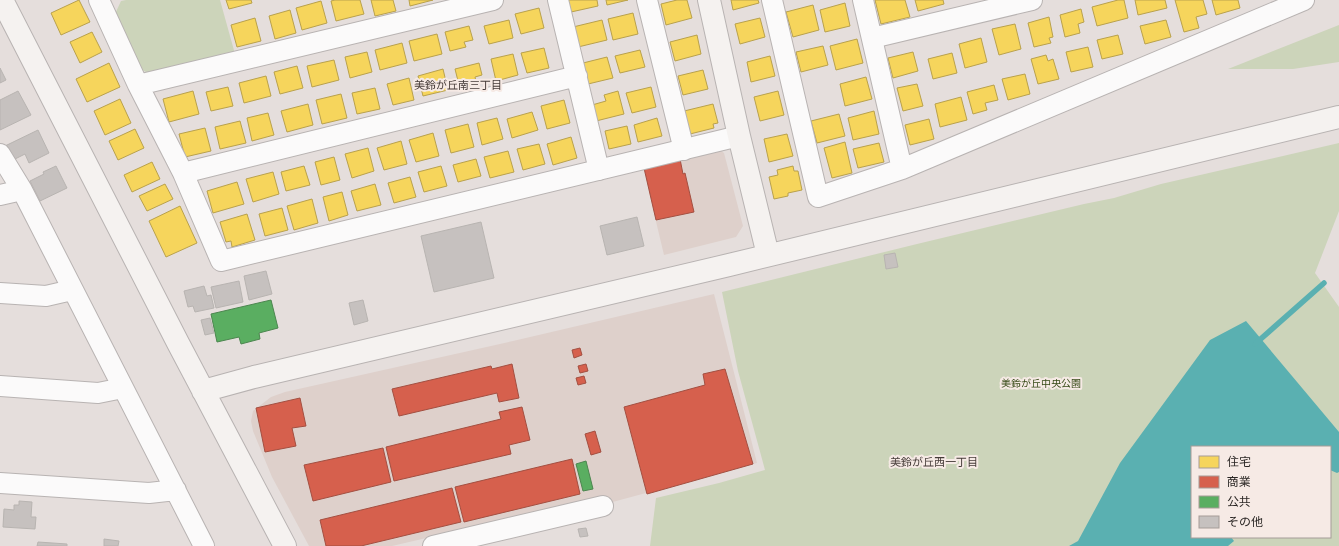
<svg xmlns="http://www.w3.org/2000/svg" width="1339" height="546" viewBox="0 0 1339 546" font-family="Mulish,'Noto Sans JP',sans-serif">
<rect width="100%" height="100%" fill="#e5dedc"/>
<path fill="#ded0cb" d="M719 149 724 153 743 226 736 237 664 255 643 167Z
M714 294 757 463 609 503 606 496 392 546H309L272 477 253 431 251 421 253 411 271 397 285 392 513 341Z"/>
<path fill="#ccd4ba" fill-rule="evenodd" d="M126 0H220L235 54 152 75 140 69 115 14 121 1Z
M1339 25V62L1293 69H1228Z
M1339 143V211L1315 273 1339 307V546H650L656 498 719 483 765 470 738 371 722 292 917 244 1084 204 1114 198 1161 184ZM1192 447H1330V537H1192Z"/>
<path fill="#5ab0b1" d="M1246 321 1339 432V472L1337 473 1330 470V447H1192V537H1231L1234 541 1228 546H1069L1078 541 1120 463 1210 340Z"/>
<path fill="#f6d55c" stroke="#b9a14c" d="M79 0 90 22 61 35 51 13Z
M226 0H251L252 3 229 9Z
M335 0H360L364 14 336 21 331 1Z
M371 0H393L396 11 375 16Z
M409 0H433L410 6Z
M568 0H597L598 6 571 12Z
M606 0H628L607 5Z
M677 0H687L692 18 666 25 661 4Z
M731 0H758L759 3 733 10Z
M875 0H905L910 17 881 24Z
M915 0H943L944 4 918 11Z
M1118 0H1124L1128 18 1097 26 1092 7Z
M1135 0H1165L1167 8 1138 15Z
M1175 0H1203L1207 14 1196 17 1199 28 1184 32Z
M1212 0H1238L1240 8 1216 15Z
M321 1 327 23 302 30 296 8Z
M845 3 850 26 825 32 820 10Z
M813 5 819 30 793 37 786 12Z
M539 8 544 28 521 34 515 14Z
M1081 9 1084 22 1078 24 1080 33 1065 37 1060 15Z
M290 10 296 33 275 39 269 16Z
M633 13 638 34 613 40 608 19Z
M1049 17 1053 37 1049 38 1051 43 1034 47 1028 23Z
M255 18 261 41 237 47 231 25Z
M760 18 765 37 740 44 735 24Z
M509 20 513 38 489 44 484 26Z
M602 20 607 40 578 47 573 27Z
M1166 20 1171 37 1145 44 1140 26Z
M1015 24 1021 49 999 55 992 29Z
M469 26 473 40 464 42 466 47 450 51 445 32Z
M92 32 102 52 80 63 70 42Z
M437 34 442 54 414 61 409 41Z
M697 35 701 54 675 61 670 42Z
M1118 35 1123 54 1102 59 1097 40Z
M981 38 987 62 965 68 959 44Z
M857 39 863 63 836 70 830 46Z
M402 43 407 63 380 70 375 50Z
M823 46 828 65 801 72 796 52Z
M1088 47 1093 67 1071 72 1066 52Z
M544 48 549 68 527 73 521 53Z
M640 50 645 67 620 73 615 56Z
M367 52 372 72 350 78 345 57Z
M913 52 918 71 893 78 888 58Z
M952 53 957 73 933 79 928 59Z
M513 54 518 75 496 81 491 59Z
M1046 55 1048 61 1053 59 1059 79 1038 84 1031 59Z
M770 56 775 76 751 82 747 62Z
M607 57 613 78 588 84 583 63Z
M334 60 339 80 312 87 307 66Z
M109 63 120 87 87 102 76 79Z
M479 63 482 75 475 77 477 86 465 89 463 80 458 81 455 69Z
M297 66 303 88 280 94 274 72Z
M443 69 448 90 423 96 418 76Z
M703 70 708 89 683 95 678 76Z
M1025 74 1030 94 1008 100 1002 79Z
M266 76 271 96 244 103 239 83Z
M866 77 872 99 845 106 840 84Z
M409 78 414 100 393 105 387 84Z
M917 84 923 106 903 111 897 88Z
M994 85 998 100 985 103 987 110 973 114 967 92Z
M228 87 233 106 211 111 206 92Z
M651 87 656 107 632 113 626 93Z
M375 88 380 109 357 114 352 93Z
M193 91 199 114 169 122 163 99Z
M618 91 624 114 596 121 592 105 606 101 604 95Z
M778 91 784 115 760 121 754 97Z
M341 94 347 118 322 124 316 100Z
M961 97 967 120 940 127 935 104Z
M120 99 131 123 105 135 94 111Z
M564 100 570 123 547 129 541 106Z
M308 104 313 125 287 132 281 111Z
M713 104 718 123 713 124 714 128 690 134 680 112Z
M874 111 879 134 853 140 848 118Z
M532 112 538 130 512 138 507 119Z
M268 113 274 135 252 141 247 118Z
M839 114 845 136 817 143 811 121Z
M497 118 503 139 482 145 477 123Z
M657 118 662 136 638 142 634 125Z
M929 119 934 139 910 145 905 125Z
M240 121 246 143 220 149 215 127Z
M468 124 474 147 451 153 445 130Z
M627 126 631 144 609 149 605 131Z
M205 128 211 151 185 157 179 134Z
M135 129 144 148 118 160 109 141Z
M433 133 439 156 416 162 409 140Z
M787 134 793 156 769 162 764 139Z
M571 137 577 158 553 165 547 144Z
M401 141 407 164 384 170 377 148Z
M845 142 852 173 832 178 824 148Z
M879 143 884 162 858 168 853 149Z
M539 144 545 164 523 170 517 149Z
M368 148 374 171 352 178 345 154Z
M508 151 514 172 490 178 484 157Z
M334 157 340 180 321 185 315 162Z
M476 159 481 176 458 182 453 165Z
M152 162 160 179 132 192 124 175Z
M304 166 310 185 286 191 281 172Z
M441 166 447 186 424 192 418 172Z
M793 166 794 171H798L802 190 788 193V196L774 199 769 177 778 175 777 170Z
M273 172 279 194 253 202 246 179Z
M410 177 416 197 394 203 388 183Z
M237 182 244 204 213 213 207 191Z
M165 184 173 199 147 211 139 196Z
M375 184 381 205 357 211 351 191Z
M342 192 348 215 329 221 323 197Z
M312 199 318 223 294 230 287 206Z
M180 206 197 243 166 257 149 221Z
M282 208 288 230 265 236 259 214Z
M247 214 255 240 232 247 231 241 226 242 220 222Z"/>
<path fill="#d6604d" stroke="#a34f41" d="M680 159 683 174 685 173 694 212 656 220 644 168Z
M580 348 582 355 574 358 572 350Z
M512 364 519 398 499 402 497 393 399 416 392 389 491 366 492 369Z
M586 364 588 371 580 373 578 366Z
M725 369 753 464 647 494 624 407 705 385 703 374Z
M584 376 586 383 578 385 576 378Z
M300 398 306 426 292 428 296 446 265 452 256 408Z
M522 407 530 440 509 445 511 454 394 481 386 447 501 419 499 412Z
M595 431 601 452 591 455 585 434Z
M383 448 391 482 313 501 304 465Z
M572 459 580 494 464 522 455 487Z
M452 488 461 522 361 546H326L320 520Z"/>
<path fill="#5aae61" stroke="#4c864f" d="M271 300 278 328 259 333 260 339 241 344 239 337 217 342 211 314Z
M586 461 593 489 583 491 576 464Z"/>
<g fill="none" stroke-linecap="round" stroke-linejoin="round">
<path stroke="#5ab0b1" stroke-width="5.5" d="M1255 344 1324 283"/>
</g>
<path fill="#c6c1bf" stroke="#b8b4b1" d="M0 68 6 80 0 83Z
M18 91 31 115 0 130V100Z
M38 130 49 153 29 163 25 154 13 160 5 146Z
M56 166 67 188 40 201 30 181 44 174 43 172Z
M637 217 644 246 607 255 600 226Z
M481 222 494 278 434 292 421 236Z
M895 253 898 267 886 269 884 255Z
M266 271 272 294 249 300 244 276Z
M239 281 243 302 216 308 211 287Z
M204 286 207 296 211 295 214 308 195 312 193 306 188 307 184 291Z
M363 300 368 321 354 325 349 303Z
M210 318 214 333 205 335 201 320Z
M19 501 32 502 31 517H36L35 529 3 527 4 509 14 510V505H19Z
M586 528 588 536 580 537 578 529Z
M104 539 119 541 118 546H104Z
M38 542 67 544V546H37Z"/>
<g fill="none" stroke-linecap="round" stroke-linejoin="round">
<g stroke="#b8b3b2" stroke-width="22">
<path id="street" d="M99 0 138 85 183 173 221 261 739 136
M558 0 599 170
M647 0 684 150
M772 0 818 197 902 169 1304 0
M863 0 902 169
M872 38 1032 0
M138 85 493 0
M0 154 22 190 204 546
M183 173 577 76
M0 195 22 190
M0 293 46 296 72 290
M0 386 98 393 123 388
M0 483 149 493 176 490
M433 546 603 506"/>
</g>
<g stroke="#b8b3b2" stroke-width="24">
<path id="secondary" d="M2 0 178 343 285 546
M709 0 739 136 768 255
M203 391 254 377 729 265 1339 117"/>
</g>
<use href="#street" stroke="#fbfafa" stroke-width="20"/>
<use href="#secondary" stroke="#f5f2f0" stroke-width="22"/>
</g>
<g text-anchor="middle" stroke-width="4" stroke-linejoin="round" paint-order="stroke">
<g font-size="10" fill="#344815" stroke="#f6eae5">
<text x="1041" y="387">美鈴が丘中央公園</text>
</g>
<g font-size="11" fill="#453b38" stroke="#f6eae5">
<text x="458" y="89">美鈴が丘南三丁目</text>
<text x="934" y="466">美鈴が丘西一丁目</text>
</g>
</g>
<rect x="1191" y="446" width="140" height="92" fill="#f6eae5" stroke="#a59c98"/>
<rect x="1199" y="456" width="20" height="12" fill="#f6d55c" stroke="#a59c98"/>
<text x="1227" y="466" font-size="12" fill="#2b2725">住宅</text>
<rect x="1199" y="476" width="20" height="12" fill="#d6604d" stroke="#a59c98"/>
<text x="1227" y="486" font-size="12" fill="#2b2725">商業</text>
<rect x="1199" y="496" width="20" height="12" fill="#5aae61" stroke="#a59c98"/>
<text x="1227" y="506" font-size="12" fill="#2b2725">公共</text>
<rect x="1199" y="516" width="20" height="12" fill="#c6c1bf" stroke="#a59c98"/>
<text x="1227" y="526" font-size="12" fill="#2b2725">その他</text>
</svg>
